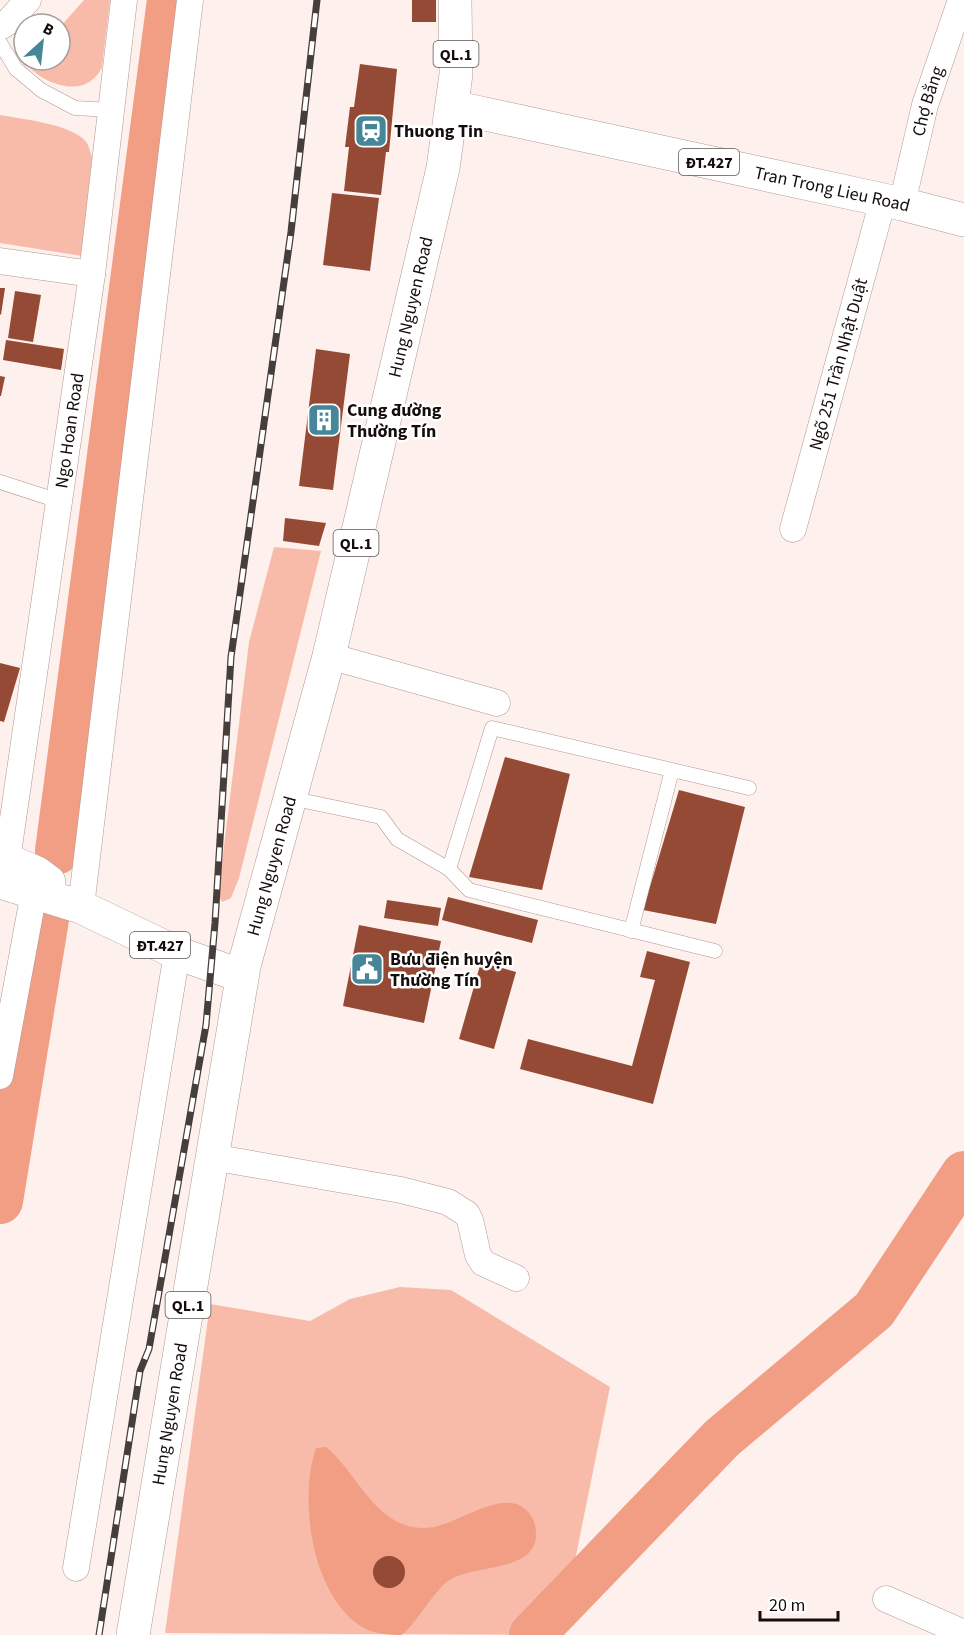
<svg xmlns="http://www.w3.org/2000/svg" width="964" height="1635" viewBox="0 0 964 1635" font-family="'Source Sans 3',sans-serif">
<rect width="100%" height="100%" fill="#fef0ec"/>
<path fill="#f8bba9" d="M84 0H110L102 67C86 102 41 84 22 60H60V27Z
M0 115C21 119 74 124 87 143 89 147 90 152 92 157L82 256 0 243Z
M274 547 321 551 239 878 231 898 222 902 219 896 220 879 249 642Z
M400 1287 451 1290 610 1387 560 1635 165 1633 210 1304 310 1321 350 1299Z"/>
<path fill="#f19e85" d="M326 1447C358 1473 375 1528 424 1528 457 1528 503 1484 528 1512 535 1520 536 1527 536 1537 533 1573 471 1564 448 1581 434 1591 410 1632 401 1635 390 1635 376 1634 366 1629 312 1601 298 1500 316 1448Z"/>
<g fill="none" stroke-linecap="round" stroke-linejoin="round">
<path stroke="#f19e85" stroke-width="46" d="M58 851 170 0
M0 1201 47 913
M532 1635 722 1438 874 1310 964 1174"/>
</g>
<path fill="#944a34" d="M412 0H436V22H412Z
M360 64 397 69 389 152H386L381 195 344 191 349 147H345L350 107H354Z
M332 193 379 198 370 271 323 265Z
M0 288H5L1 315 0 314Z
M15 291 41 295 33 342 8 338Z
M6 340 64 349 61 370 3 360Z
M316 349 350 354 333 490 299 486Z
M0 376 5 377 1 396H0Z
M285 518 326 523 319 546 283 541Z
M0 663 20 668 4 722 0 721Z
M505 757 570 774 542 890 469 877Z
M679 790 745 807 716 924 643 910Z
M448 897 538 920 532 943 442 920Z
M387 900 441 908 438 926 384 918Z
M359 925 441 941 424 1023 343 1006Z
M647 951 690 962 653 1104 520 1069 528 1039 632 1066 655 980 640 977Z
M481 962 516 972 494 1049 459 1039Z
M373 1572a16 16 0 1 1 32 0a16 16 0 1 1-32 0Z"/>
<g fill="none" stroke-linecap="round" stroke-linejoin="round">
<g stroke="#ae9993" stroke-width="15">
<path id="lane" d="M0 43 16 69 41 90 75 108 110 110
M0 482 59 501
M290 798 381 817 397 839 449 869 469 890 715 951
M449 869 492 728 749 788
M631 931 672 770"/>
</g>
<g stroke="#ae9993" stroke-width="27">
<g id="street">
<path d="M0 27 8 22 28 0"/>
<path id="s1" d="M902 204 925 105 961 0"/>
<path d="M0 261 92 274"/>
<path id="s2" d="M793 529 883 200"/>
<path d="M329 656 497 703"/>
<path id="s3" d="M7 860 92 274 124 0"/>
<path d="M81 907 190 0"/>
<path d="M0 1076 37 876"/>
<path d="M212 1157 401 1190 448 1202 467 1214 470 1220 478 1255 483 1263 516 1278"/>
<path d="M76 1568 177 953"/>
<path d="M886 1599 964 1633"/>
</g>
</g>
<g stroke="#ae9993" stroke-width="34">
<g id="primary">
<path id="s4" d="M453 107 902 204 964 220"/>
<path d="M0 857 37 873 49 882"/>
<path d="M0 882 81 907 177 953 242 976"/>
</g>
</g>
<g stroke="#ae9993" stroke-width="34">
<g id="highway">
<path id="s5" d="M133 1635 244 966 329 656 443 168 456 74 455 0"/>
</g>
</g>
<use href="#lane" stroke="#fff" stroke-width="14"/>
<use href="#street" stroke="#fff" stroke-width="26"/>
<use href="#primary" stroke="#fff" stroke-width="33"/>
<use href="#highway" stroke="#fff" stroke-width="33"/>
<g stroke="#463e3b" stroke-width="7">
<path id="rail" d="M99 1635 140 1371 149 1349 206 1025 215 923 231 657 291 232 317 0"/>
</g>
<use href="#rail" stroke="#fff" stroke-width="4.5" stroke-dasharray="14" stroke-linecap="butt"/>
</g>
<defs>
<g id="station-square" transform="scale(1.725)"><rect x="-9" y="-9" width="18" height="18" rx="4" fill="#458698" stroke="#fff"/><path d="M-3-6H3Q5-6 5-4V2Q5 4 3 4L4.5 6H3L1.5 4h-3L-3 6H-4.5L-3 4Q-5 4-5 2V-4Q-5-6-3-6ZM-3.5-4v3h7v-3ZM-3.5 1v1.5H-2V1ZM2 1v1.5H3.5V1Z" fill="#fff"/></g>
<g id="building-square" transform="scale(1.725)"><rect x="-9" y="-9" width="18" height="18" rx="4" fill="#458698" stroke="#fff"/><path d="M-4-6H4V6H1V3H-1V6H-4ZM-2.5-4.3h1.7v1.8h-1.7ZM.8-4.3h1.7v1.8H.8ZM-2.5-1h1.7V.8h-1.7ZM.8-1h1.7V.8H.8Z" fill="#fff"/></g>
<g id="civic-square" transform="scale(1.725)"><rect x="-9" y="-9" width="18" height="18" rx="4" fill="#458698" stroke="#fff"/><path d="M-.6-6.5H3V-4.5H.6V-3L4-1V1h2V6H-6V1h2V-1L-.6-3ZM-1.2 2.5V6h2.4V2.5Z" fill="#fff"/></g>
</defs>
<g fill-rule="evenodd">
<use href="#station-square" x="371" y="131"/>
<use href="#building-square" x="324" y="420"/>
<use href="#civic-square" x="367" y="969"/>
</g>
<g text-anchor="middle" stroke-width="5" stroke-linejoin="round" paint-order="stroke">
<g fill="#fff" stroke="#5a5654" stroke-width="1.5">
<rect x="433.5" y="41" width="45" height="26" rx="4.5"/>
<rect x="679" y="149" width="60" height="26" rx="4.5"/>
<rect x="333.5" y="530" width="45" height="26" rx="4.5"/>
<rect x="130" y="932" width="60" height="26" rx="4.5"/>
<rect x="165.5" y="1292" width="45" height="26" rx="4.5"/>
</g>
<g font-size="16" font-weight="bold" fill="#140d0b">
<text x="456" y="60">QL.1</text>
<text x="709" y="168">ĐT.427</text>
<text x="356" y="549">QL.1</text>
<text x="160" y="951">ĐT.427</text>
<text x="188" y="1311">QL.1</text>
</g>
<g font-size="18" fill="#140d0b" stroke="#fff">
<text dy="6" stroke="none"><textPath href="#s1" startOffset="106">Chợ Bằng</textPath></text>
<text dy="6" stroke="none"><textPath href="#s4" startOffset="388">Tran Trong Lieu Road</textPath></text>
<text dy="6" stroke="none"><textPath href="#s5" startOffset="1358">Hung Nguyen Road</textPath></text>
<text dy="6" stroke="none"><textPath href="#s2" startOffset="171">Ngõ 251 Trần Nhật Duật</textPath></text>
<text dy="6" stroke="none"><textPath href="#s3" startOffset="434">Ngo Hoan Road</textPath></text>
<text dy="6" stroke="none"><textPath href="#s5" startOffset="782">Hung Nguyen Road</textPath></text>
<text dy="6" stroke="none"><textPath href="#s5" startOffset="224">Hung Nguyen Road</textPath></text>
</g>
<g font-size="18" font-weight="bold" fill="#140d0b" stroke="#fff" text-anchor="start">
<text x="394" y="137">Thuong Tin</text>
<text x="347" y="416">Cung đường<tspan x="347" dy="21">Thường Tín</tspan></text>
<text x="390" y="965">Bưu điện huyện<tspan x="390" dy="21">Thường Tín</tspan></text>
</g>
</g>
<g transform="translate(42 42) rotate(27)"><circle r="28" fill="#ffffff" stroke="#a19e9d" stroke-width="1.5"/>
<path d="M0-4.5L10 22L0 15L-10 22Z" fill="#458698"/>
<text y="-9" font-size="16" font-weight="bold" text-anchor="middle" fill="#140d0b">B</text>
</g>
<path d="M760 1611v9h78v-9" fill="none" stroke="#140d0b" stroke-width="3"/>
<text x="769" y="1611" font-size="18" fill="#140d0b" stroke="#ffffff" stroke-width="4.5" paint-order="stroke">20 m</text>
</svg>
